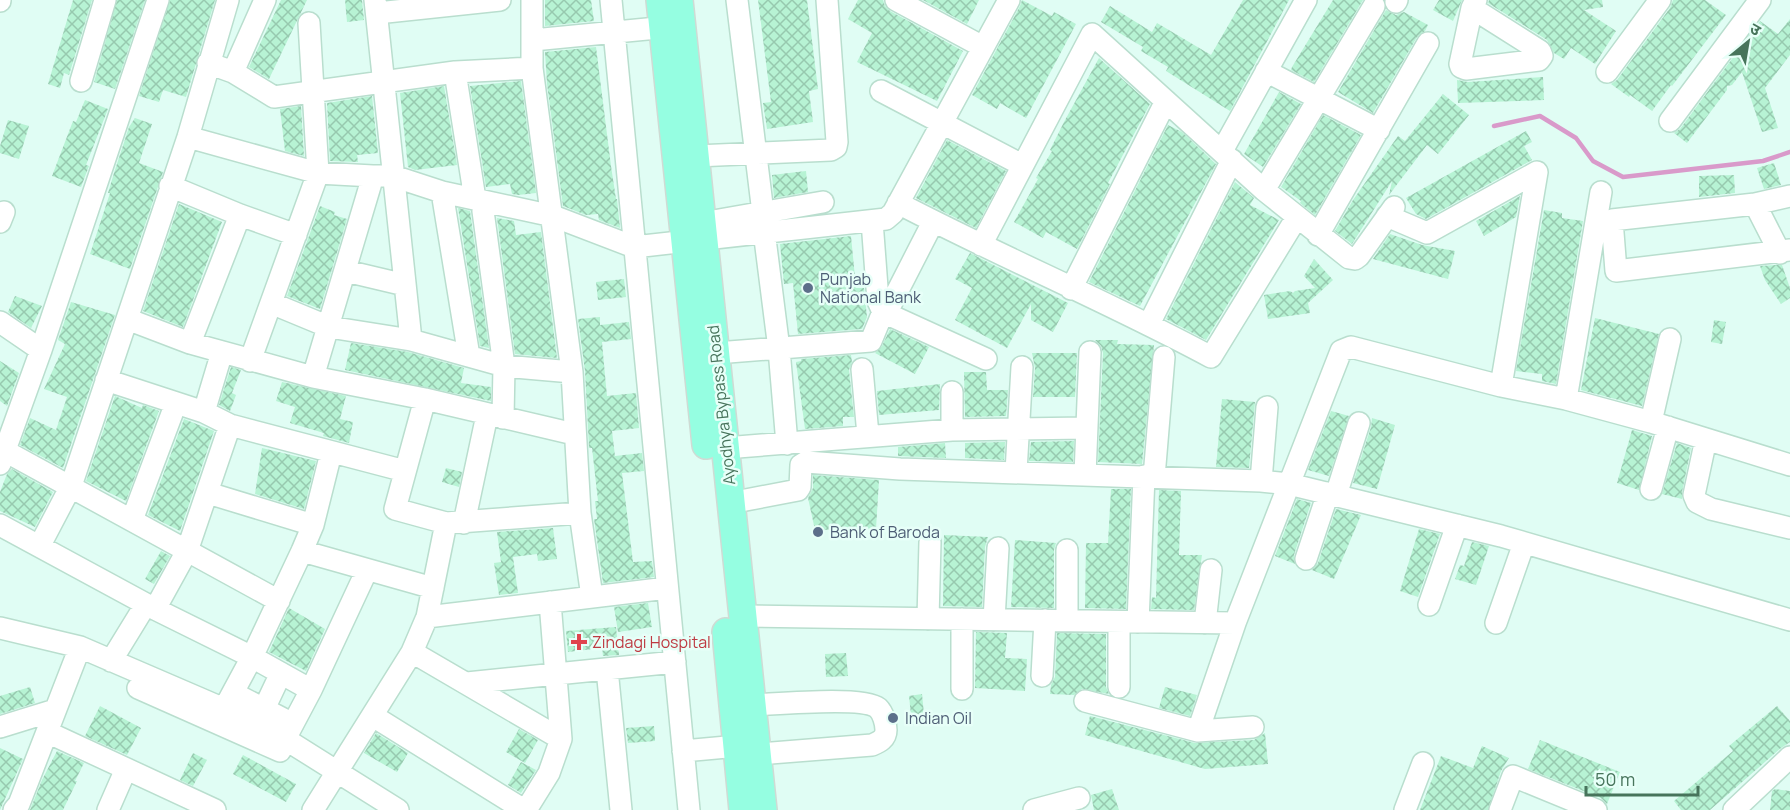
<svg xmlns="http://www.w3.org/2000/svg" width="1790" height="810" viewBox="0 0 1790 810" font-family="Manrope,'Noto Sans Devanagari',sans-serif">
<defs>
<pattern id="building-cross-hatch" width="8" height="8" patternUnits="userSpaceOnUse" patternTransform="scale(1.5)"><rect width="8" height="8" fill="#b7f3d4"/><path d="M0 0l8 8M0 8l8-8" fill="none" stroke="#97c9af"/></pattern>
</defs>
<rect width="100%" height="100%" fill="#e0fdf4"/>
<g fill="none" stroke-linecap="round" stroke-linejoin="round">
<path stroke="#d99aca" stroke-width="4.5" d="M1494 126 1540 116 1576 138 1593 161 1623 177 1763 161 1790 152"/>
</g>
<path fill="url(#building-cross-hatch)" d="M73 0H92L69 75 64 73 60 88 48 84Z
M117 0H145L115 89 94 82Z
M170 0H215L186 97 163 90 159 102 139 96Z
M281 0H307L269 79 249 67Z
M345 0H362L364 20 347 22Z
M545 0H591L594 21 545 26Z
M758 0H807L818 89 809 91 813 122 767 129 763 103 771 102Z
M858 0H883L885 6 890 11 963 51 937 101 857 62 872 33 848 19Z
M923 0H979L967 24Z
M1022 0 1052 16 1054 12 1076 24 1026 118 1000 103 997 109 972 95 1020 6Z
M1243 0H1289L1230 111 1166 71 1168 67 1141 51 1143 47 1101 22 1110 6 1152 32 1157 23 1211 55Z
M1333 0H1363L1314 82 1291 70 1292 67Z
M1439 0H1462L1453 21 1433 10Z
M1489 0H1602L1603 7 1584 10 1616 31 1595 64 1571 48 1564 59 1554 53 1547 40 1488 3Z
M1673 0H1705L1726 15 1672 86 1671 85 1652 111 1630 95 1629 97 1611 84 1617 80 1670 8Z
M1386 10 1396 15 1404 12 1428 25 1425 31 1417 37 1373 113 1338 92Z
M1790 19V55L1765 88 1778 128 1762 132 1742 72 1732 85 1727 86V90L1687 143 1674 133 1680 129 1760 21 1778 34Z
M596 47 611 166 616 199H617L620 228 599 220 598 214 586 215 563 206 547 84 545 52Z
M1099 58 1150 104 1108 183 1110 184 1077 249 1046 232 1043 238 1014 222 1038 179 1036 178 1052 151 1050 150 1064 122Z
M1543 77 1544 100 1458 103 1457 80 1468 82Z
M521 81 536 193 518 195 512 194 510 184 486 187 470 86Z
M444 86 457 165 415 170 408 167 400 93Z
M1279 92 1301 104 1263 167 1244 154Z
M1443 94 1469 115 1438 154 1427 145 1389 195 1392 181 1352 244 1335 231 1353 200 1398 136 1405 141Z
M372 96 378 153 357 155 358 162 330 161 327 103Z
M85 100 108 109 86 165 89 166 81 187 52 176 73 121 76 122Z
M301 106 304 156 285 151 280 109Z
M1323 115 1361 135 1315 215 1300 203 1301 201 1281 187Z
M135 118 152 124 139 163 163 172 130 269 90 254 110 193H108L114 173 129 127Z
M8 120 29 126 19 159 0 153V146Z
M1168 125 1182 132 1216 164 1140 306 1089 282Z
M1526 131 1532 142 1524 146 1532 160 1426 219 1416 214 1406 198Z
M947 140 1006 171 976 228 916 198Z
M1774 163 1781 185 1764 189 1757 168Z
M806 171 808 192 774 198 772 175Z
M1734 175 1735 193 1699 197V176Z
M1235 182 1254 198 1250 205 1279 220 1206 340 1166 319Z
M1520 196 1516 217 1484 236 1476 221Z
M179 204 222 222 183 327 143 311Z
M320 206 335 212 334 215 347 219 320 309 287 296Z
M458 208 470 211 489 348 480 346Z
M1544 210 1562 213V218L1583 221 1556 384 1542 381V374L1516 371Z
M497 218 514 221 516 235 541 232 557 358 515 354Z
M1390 234 1422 245 1455 251 1448 279 1373 259Z
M851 236 856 288H864L867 317 862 329 798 334 793 283 784 284 780 244Z
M970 253 1068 303 1053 332 1031 320V304L1007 348 955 320 972 288 955 279Z
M1314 259 1333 280 1308 303 1310 313 1268 319 1264 295 1290 291 1293 293 1295 291 1315 288 1304 276Z
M1776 265H1782L1790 288V298L1781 304 1765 280 1760 266Z
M624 279 626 297 598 300 596 282Z
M15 296 42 306 31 328 8 312Z
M71 302 115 315 63 468 20 445 30 418 56 430 67 397 44 389 65 344 58 340Z
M600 317V325L629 322 631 339 602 342 606 386 607 396 636 393 639 428 612 431 615 456 642 453 644 471 622 473 633 562 652 561 654 577 603 583 594 519H597L595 501H598L592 448H589L585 371 578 319Z
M1595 318 1659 334 1642 406 1581 390Z
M1714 320 1726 322 1722 344 1711 342Z
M890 329 929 347 915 374 875 353 882 346Z
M1095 340H1118L1117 344 1154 345 1142 464 1098 462 1103 353 1101 346Z
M351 343 408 352 464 368 461 383 491 387V401L345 370Z
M1032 353H1077L1075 397H1033L1035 368Z
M851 355 852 362 849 370 854 417H843V426L805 429 796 362 801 361V359Z
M0 361 19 373 7 406 0 401Z
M231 367 241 370 232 393 236 395 230 411 219 405Z
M964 372H986L987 390H1008L1006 416 965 417Z
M282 382 346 396 340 419 353 422 349 443 323 436 324 433 290 423 295 407 276 401Z
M940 384 939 410 879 415 877 391Z
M115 396 142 408 143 405 159 411 126 501 86 481Z
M1222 399 1255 402 1249 468 1216 467Z
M1331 411 1349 416 1329 476 1308 470Z
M1372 418 1395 425 1377 489 1353 483 1371 427Z
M184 419 214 431 180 531 148 515Z
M1632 430 1652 436 1639 490 1617 483Z
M1074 441 1073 462 1029 461 1031 442Z
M1005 442 1004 460 965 458V443Z
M945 443 946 458 898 456V447Z
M1677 443 1691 448 1682 492V499L1662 494Z
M262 448 316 461 304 509 255 494Z
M446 468 462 472 459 487 442 482Z
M12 469 53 492 35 527 0 511V492L7 474Z
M813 475 879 480 876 529 815 530 808 498 813 488Z
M1111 489H1131L1126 609 1085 608 1086 543H1108Z
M1159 490 1181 491 1179 555H1202L1194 610 1151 609 1152 597 1156 598Z
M1297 499 1311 503 1294 555 1295 564 1275 556Z
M1336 509 1361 515 1334 579 1312 570 1318 563Z
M553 528 557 559 538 561 537 554 513 557 518 593 499 595 494 563 501 562 497 532Z
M1419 529 1440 534 1418 597 1400 591Z
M944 535 988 537 985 547 982 607 943 606Z
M1015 540 1056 543 1054 550V608L1011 607Z
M1472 542 1489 546 1476 585 1455 579 1460 565 1464 566Z
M161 551 170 556 154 584 145 579Z
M648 603 652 627 618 632 614 607Z
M289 608 325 629 306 671 269 652Z
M616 627 619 655 603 656 602 648 568 652 566 631Z
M976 632 1007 633 1005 658 1027 659 1025 691 975 688Z
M1057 633 1106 634V687L1109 694 1082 689 1074 695 1050 694 1051 685 1055 677Z
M846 653 848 676 826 677 825 654Z
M30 687 35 703 0 714V696Z
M1165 687 1197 695 1190 716 1159 708Z
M922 694 925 724 912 725 909 696Z
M100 706 141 728 127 755 85 736Z
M1777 706 1790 721V742L1781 748 1710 810H1681L1674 801 1733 751 1729 746Z
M1090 716 1195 743 1254 740 1265 733 1268 764 1205 769 1085 735Z
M654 726 655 741 628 743 626 728Z
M519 729 538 740 525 763 506 752Z
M376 733 408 753 397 772 364 753Z
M1540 740 1620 772 1607 804 1601 798 1528 769Z
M1482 746 1509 758 1501 771 1488 810H1420L1441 756 1473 768Z
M0 748 23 759 0 810Z
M57 751 84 763 75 781H77L63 810H30L42 780Z
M193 753 207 760 193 786 180 780Z
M243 755 296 784 286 802 233 774Z
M521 762 536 770 521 793 508 785Z
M1112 789 1119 810H1094L1091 795Z
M1775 789 1790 791V810H1770L1772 791Z"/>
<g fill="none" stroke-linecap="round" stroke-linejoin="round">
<g stroke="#b9dece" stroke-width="24">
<path id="minor" d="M375 0 411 340
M532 0V68L572 372 580 513 592 597
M611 0 689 810
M737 0 763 213
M896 0 983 47
M0 1V0
M1396 2 1397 0
M1472 8 1540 51 1542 56 1539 60 1466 69 1461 67 1460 64 1472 8 1476 0
M377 13 500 0
M533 40 678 26
M208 63 233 72 274 97 455 72 532 68
M1266 71 1379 130
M233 72 265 0
M455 72 475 199
M1607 72 1660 0
M81 81 105 0
M881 91 1022 165
M1670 121 1760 0
M188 137 318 173 373 176H393L442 192 553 216 634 247 886 219 893 213 1009 0
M1222 151 1306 0
M696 156 831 150 836 147 837 142 827 0
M170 186 240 215 296 235
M1264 190 1374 6
M442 192 469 356
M1790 196 1755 204 1612 220 1616 271 1790 250
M898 203C1001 257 1109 302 1211 357L1297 217
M1755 204 1780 253
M483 211 504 366 503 418
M1387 216 1427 233 1537 172 1501 386
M0 222 4 212
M933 222 891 304 883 312 986 359
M702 223 823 202
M764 231 779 349 787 444
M1318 235 1428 43
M981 245 1092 34 1264 190 1349 258 1355 259 1359 256 1394 207
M346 271 405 285
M1071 289 1166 101
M271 303 329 327 411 340 504 366 572 372
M127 319 190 343 313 377 425 399 574 434
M0 322 41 350
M1149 324 1232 160
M190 343 240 215
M716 353 871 341 883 312 878 301 872 221
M250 361 318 173 309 23
M862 369 868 435
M313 377 373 176
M106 380 204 412 230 425 405 471
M952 392V430
M425 399 395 509 446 523 580 513
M1566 399 1601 192
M204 412 222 352
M1651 422 1670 339
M1706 439 1694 495 1697 502 1711 509 1790 528
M725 448 952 430 1086 428
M5 451 279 601
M0 464 41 350 158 0
M1016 472 1022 367
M1085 475 1090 352
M1154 477 1164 357
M1261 481 1267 407
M1651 489 1668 427
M208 493 313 525
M1336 495 1359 423
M730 503 798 490 800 487 801 465 806 462 900 469 1261 481 1289 484 1501 536 1790 620
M132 520 176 403
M464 523 487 415
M0 525 155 609 252 657 311 690
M40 545 71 486 188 137 228 0
M302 551 433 588
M1306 559 1328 493
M1429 605 1457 525
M155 609 187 551 230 425
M742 616 1235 623
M427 617 667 588
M928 619 930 542
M962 619V689
M994 620 998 548
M1067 620V550
M1138 622 1144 476
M1205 623 1211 570
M1496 623 1524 543
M0 628 80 647 224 709 285 739 398 810
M412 652 561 739
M111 661 146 604
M607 669 621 810
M1042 676 1045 620
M467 683 675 662
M1119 687V622
M138 688 280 751
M233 693 293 724
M1085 701 1198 731 1253 727
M753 705C777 704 863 696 878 708 883 713 886 723 886 730 886 739 879 742 872 745L758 754
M224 709 252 657 302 551 313 525 331 453
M264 709 281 673
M373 716 524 810
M0 727 55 710
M1198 731 1235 623 1341 351 1351 347 1501 386 1566 399 1651 422 1790 465
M47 732 215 810
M285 739 311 690 367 570
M683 751 738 746
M14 810 19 804 80 647
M108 810 126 769
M313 810 412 652 427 617 446 523
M526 810 549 773 561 739 550 602
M1034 810 1079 798
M1405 810 1423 763
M1500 810 1513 776 1596 810
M1734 810 1790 757"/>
</g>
<g stroke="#cfdbd4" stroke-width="30">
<path id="major" d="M660 0 706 445
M679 0 763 810
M726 632 743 810"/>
</g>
<use href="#minor" stroke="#fff" stroke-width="21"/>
<use href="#major" stroke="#95fee1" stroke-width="27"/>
</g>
<g fill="#5c6f8a" stroke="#e7fff8" stroke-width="2">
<circle cx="808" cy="288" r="6"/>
<circle cx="818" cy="532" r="6"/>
<circle cx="893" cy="718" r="6"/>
</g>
<path fill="#e0444e" stroke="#e7fff8" stroke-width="2" d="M576 633h6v6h6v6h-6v6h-6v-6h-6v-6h6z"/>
<g text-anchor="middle" stroke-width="5" stroke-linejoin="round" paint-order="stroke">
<g font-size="16" fill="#4e5e75" stroke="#e7fff8" text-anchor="start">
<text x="820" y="285">Punjab<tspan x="820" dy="18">National Bank</tspan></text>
<text x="830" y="538">Bank of Baroda</text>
<text x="905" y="724">Indian Oil</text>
</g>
<g font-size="16" fill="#47745b" stroke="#e7fff8">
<text transform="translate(721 405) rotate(-96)" y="6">Ayodhya Bypass Road</text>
</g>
<g font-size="16" fill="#be3a42" stroke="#e7fff8" text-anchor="start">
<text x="592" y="648">Zindagi Hospital</text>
</g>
</g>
<g transform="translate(1748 42) rotate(30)" stroke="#e7fff8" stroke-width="4.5" paint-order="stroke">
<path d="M0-4.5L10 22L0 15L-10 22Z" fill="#47745b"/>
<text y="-9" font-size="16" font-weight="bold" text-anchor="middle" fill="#47745b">उ</text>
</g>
<path d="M1586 786v9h112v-9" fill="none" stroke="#47745b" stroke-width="3"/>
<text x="1595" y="786" font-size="18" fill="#47745b" stroke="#e7fff8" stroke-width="4.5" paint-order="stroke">50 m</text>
</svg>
